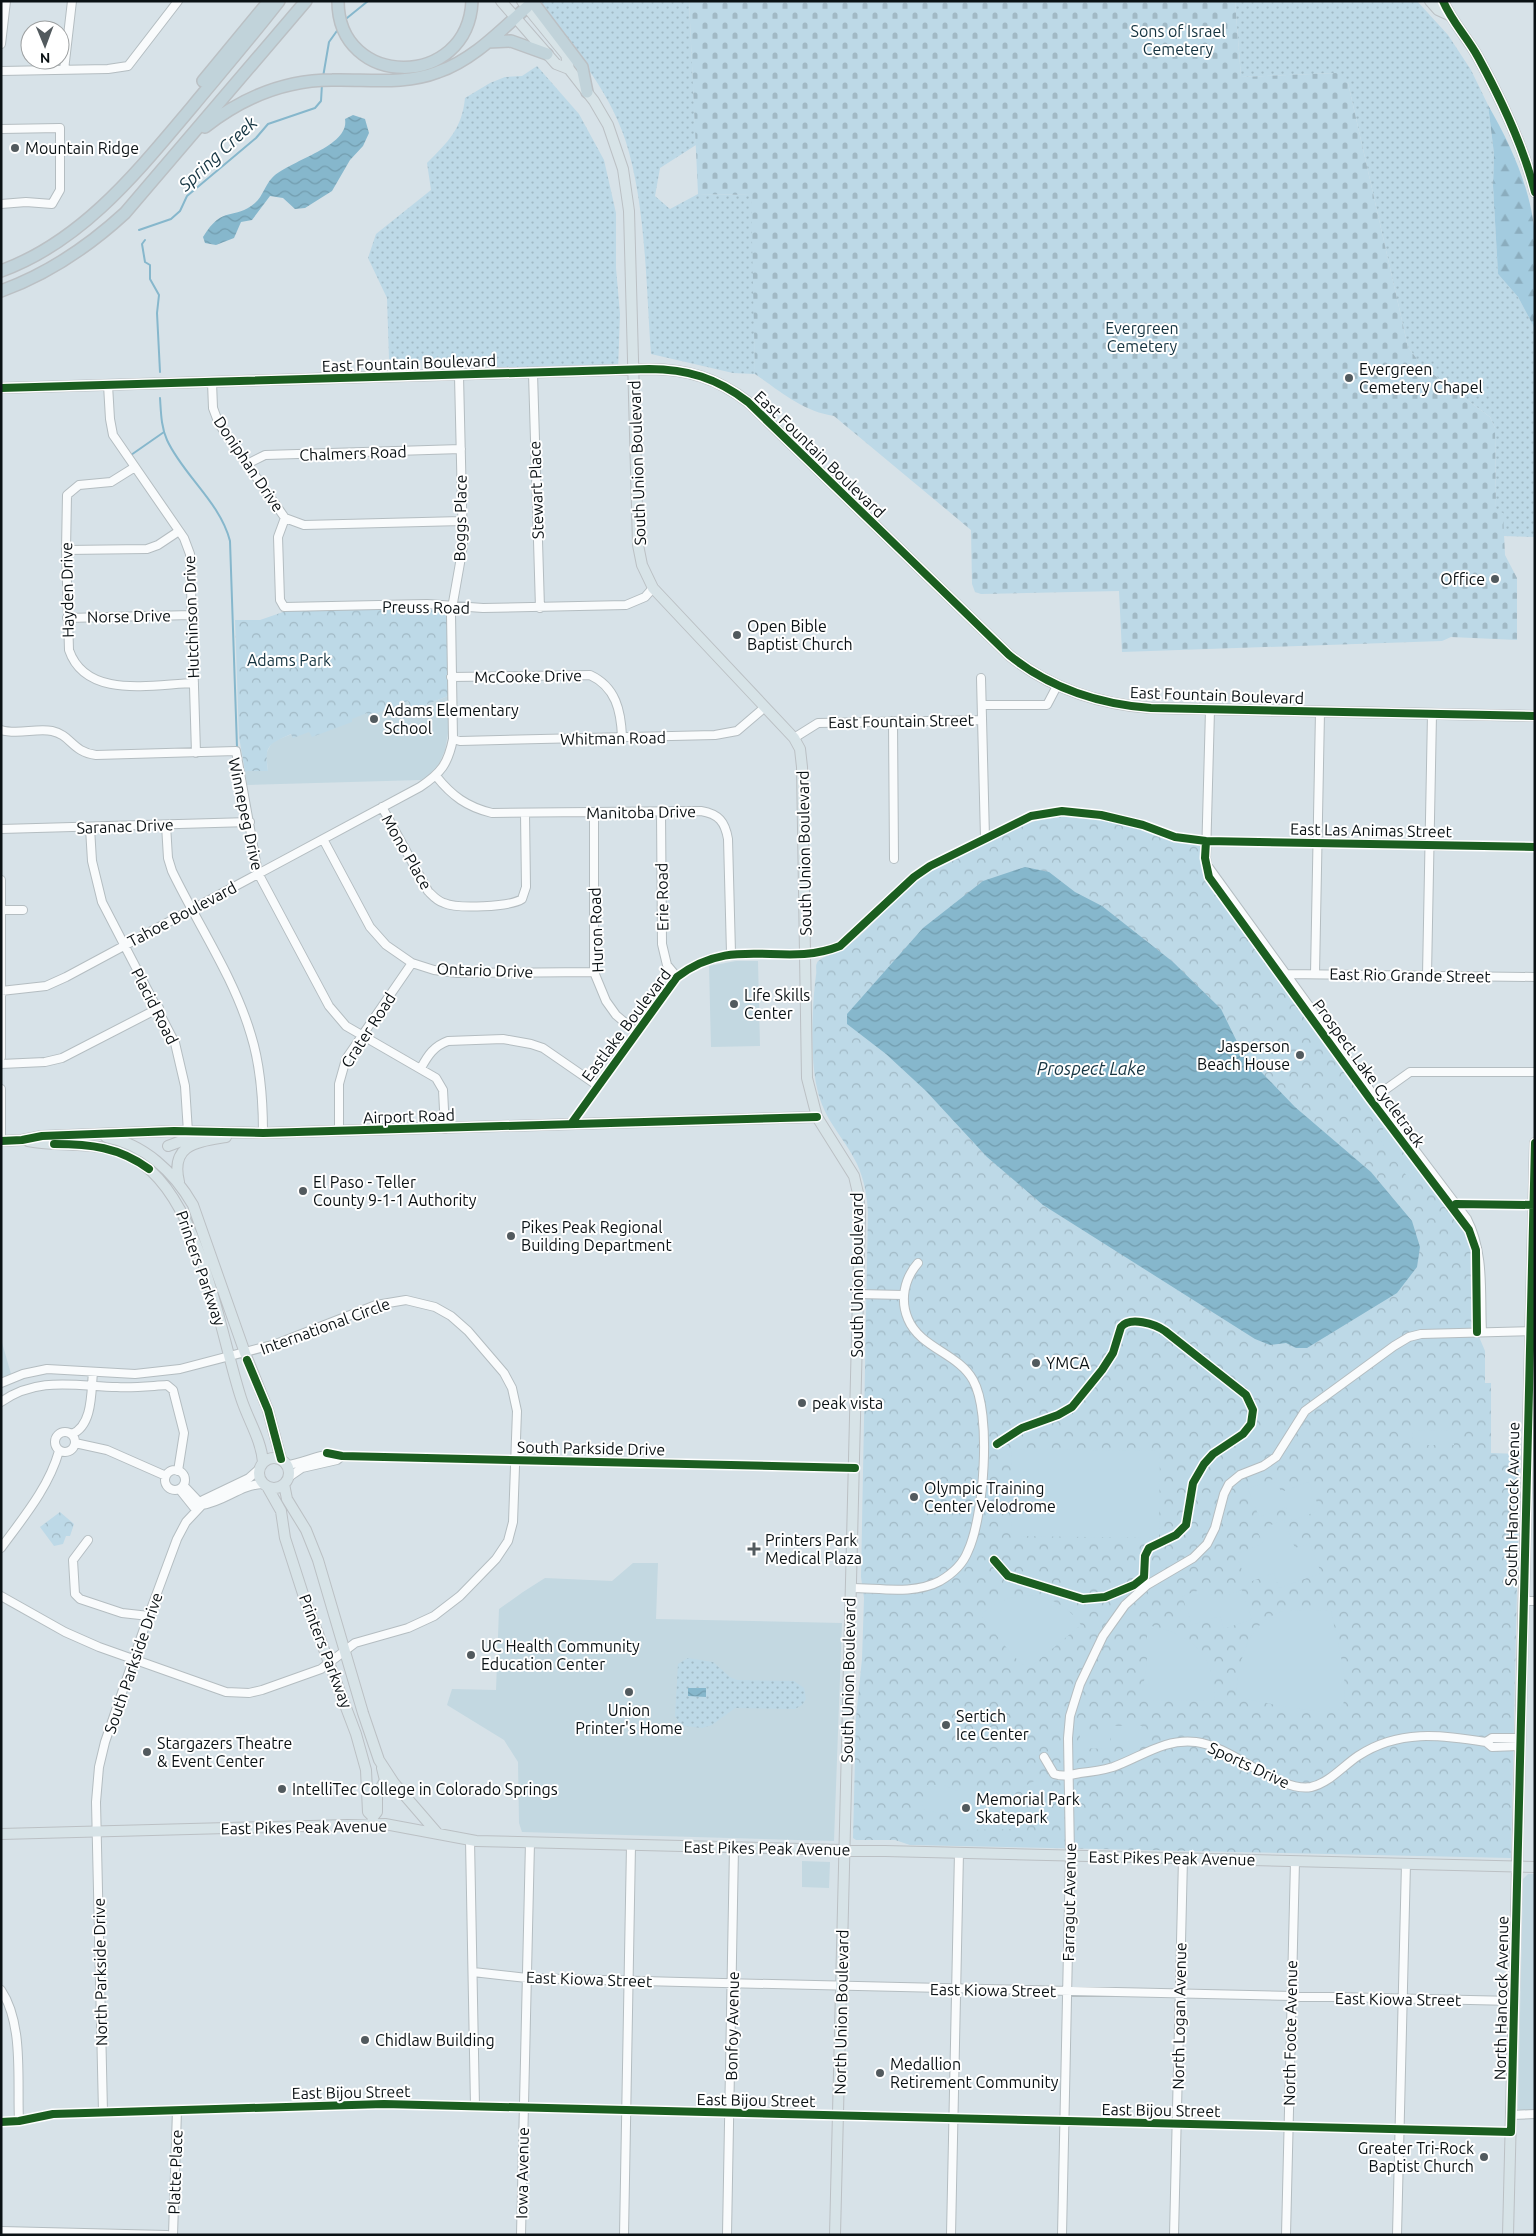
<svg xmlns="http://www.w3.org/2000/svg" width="1536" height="2236" viewBox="0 0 1536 2236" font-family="Ubuntu,sans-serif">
<defs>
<pattern id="grass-dots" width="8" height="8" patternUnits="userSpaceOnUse" patternTransform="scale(1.25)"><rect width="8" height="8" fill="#bdd9e7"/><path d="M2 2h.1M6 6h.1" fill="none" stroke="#a1b9c5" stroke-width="1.8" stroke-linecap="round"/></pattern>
<pattern id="forest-firs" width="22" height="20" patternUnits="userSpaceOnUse" patternTransform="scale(1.25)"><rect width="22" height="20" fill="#a3cbdf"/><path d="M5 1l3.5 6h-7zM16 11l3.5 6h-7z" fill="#8badbe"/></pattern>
<pattern id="cemetery-stones" width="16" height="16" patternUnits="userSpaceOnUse" patternTransform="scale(1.25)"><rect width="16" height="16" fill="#bdd9e7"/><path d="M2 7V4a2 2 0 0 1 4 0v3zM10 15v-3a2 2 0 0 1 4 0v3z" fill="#a1b9c5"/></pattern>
<pattern id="park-crowns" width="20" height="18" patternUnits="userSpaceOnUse" patternTransform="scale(1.25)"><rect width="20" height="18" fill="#bdd9e7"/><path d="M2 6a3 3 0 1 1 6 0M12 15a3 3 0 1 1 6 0" fill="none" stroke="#a1b9c5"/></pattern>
<pattern id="water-waves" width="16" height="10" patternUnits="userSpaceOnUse" patternTransform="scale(1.25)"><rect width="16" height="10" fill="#86b7cc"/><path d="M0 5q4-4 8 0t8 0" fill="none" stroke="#729cae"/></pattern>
</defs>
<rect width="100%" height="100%" fill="#d7e2e8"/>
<path fill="#c3d8e1" d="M397 667 412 710 448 696 449 728 445 750 439 764 428 776 421 780 247 785 245 771H268L266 754 272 742 292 734Z
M736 961H758L760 1046 711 1047 709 966Z
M1 1339 11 1374 1 1379Z
M633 1563H658L656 1619 842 1623 834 1841 522 1832 519 1823 518 1762 504 1740 447 1705 452 1689 496 1690 499 1609 523 1592 545 1578 612 1581Z
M802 1861 830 1862 829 1888 802 1887Z
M1528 1874H1535V2111H1523L1518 2109 1523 1879Z"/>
<path fill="url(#grass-dots)" d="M539 1H689L696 145 660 168 655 196 670 209 698 194 753 195 755 374 733 373 651 354C646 286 646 203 625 139 608 88 570 45 539 1Z
M1235 1H1417L1448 35 1471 70 1488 105 1494 154 1493 186 1498 274 1518 297 1535 329V537L1503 536 1496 511 1495 428 1490 417 1422 366 1408 347 1348 83 1336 73 1241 77Z
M537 66 579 114 604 160 616 213V268L620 314 618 371 533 373 467 362 389 359 387 298 368 258 376 234 431 190 427 163C448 142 462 129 465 98L490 83 505 77 522 76Z
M688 1658 713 1662 730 1677 737 1680 794 1681 804 1688 806 1699 802 1705 795 1709 735 1708 712 1725 702 1728 685 1726 679 1722 675 1716 678 1664Z"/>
<path fill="url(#forest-firs)" d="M1488 105C1511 145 1532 191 1535 237 1536 268 1535 299 1535 329L1518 297 1498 274 1493 186 1494 154Z"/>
<path fill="url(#cemetery-stones)" d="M689 1H1235L1241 77 1336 73 1343 76 1348 83 1408 347 1422 366 1490 417 1495 428 1496 510 1503 513 1505 555 1517 578V640L1451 637 1442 641 1122 652 1119 591 981 594 975 592 972 584 971 530 834 416C803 411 781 392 755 374L751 195 698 194Z"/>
<path fill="url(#park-crowns)" d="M417 608 443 609 447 612 448 696 412 710 408 701 369 716 367 713 352 719V722L312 737 309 732 293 738 291 734C269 744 264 745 268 771H245L239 737 235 620H260L286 611Z
M1061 814 1114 822 1144 829 1175 841 1202 846 1206 870 1253 938 1433 1184 1468 1228 1476 1250 1477 1332 1485 1351V1383H1491V1453L1520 1454 1511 1858 910 1845 895 1840H856L853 1838 856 1717 862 1659 864 1598 861 1577 868 1212C867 1195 864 1179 857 1164 843 1135 824 1121 817 1088 810 1057 812 1006 816 975 817 971 815 966 817 963 818 958 843 950 849 945 873 926 892 902 914 882 943 857 1024 821 1061 814Z
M60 1512 74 1524 70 1536H66L63 1544 54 1546 40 1527Z"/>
<path fill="#bdd9e7" d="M1386 1127 1399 1145 1389 1152 1376 1135Z
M1405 1153 1419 1172 1409 1179 1395 1160Z
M1454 1430V1445H1413L1412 1431Z
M1012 1449 1160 1451 1159 1538 1011 1536Z
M1276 1478 1281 1492 1309 1482 1320 1510 1292 1521 1286 1507 1259 1517 1248 1489Z
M1284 1520 1295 1548 1310 1543 1321 1573 1279 1588 1274 1573 1247 1583 1236 1554 1263 1544 1257 1530Z
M1209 1587 1214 1600 1242 1590 1252 1619 1224 1629 1220 1616 1192 1625 1182 1596Z
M1034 1595C1054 1599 1070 1608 1081 1625L1029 1668C1018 1666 990 1626 981 1615 997 1600 1013 1596 1034 1595Z
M1287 1610 1331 1611C1336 1637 1348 1675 1344 1701 1343 1707 1339 1710 1334 1713L1292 1708 1236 1697C1239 1661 1246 1620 1287 1610Z
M1147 1625C1191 1633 1215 1654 1215 1700L1150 1701 1142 1693 1147 1663Z
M1112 1726H1142V1743H1112Z
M1080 1732H1110V1749L1080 1748Z
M1040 1778 1053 1803 1035 1812 1023 1787Z
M927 1785H944L957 1791 983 1788 995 1791 1017 1817 1016 1829 967 1830 957 1824V1818L954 1814 925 1811 922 1804Z"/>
<path fill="url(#water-waves)" d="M353 115 365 119 369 133 363 146 350 160 332 191 305 208 295 209 283 198 270 196 252 220 241 222 234 238 216 245 205 243 203 237C223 204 234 221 255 203 263 196 265 185 272 178 289 160 350 147 345 119Z
M1025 867 1049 872 1075 892 1102 906 1173 962 1221 1009 1242 1052 1295 1107 1371 1172 1412 1221 1420 1247 1417 1267 1397 1293 1307 1348H1296L1286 1343 1270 1345 1255 1339 1043 1205 987 1157 926 1091 886 1054 847 1024V1014L923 928 983 881Z
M688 1688H706V1697L688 1696Z"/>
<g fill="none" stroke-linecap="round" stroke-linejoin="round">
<path stroke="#86b7cc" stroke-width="2" d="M347 18 368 1
M323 77 329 42 339 28
M139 230 171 219 180 211 187 196 256 138 268 124 315 108 321 101 322 84
M145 240 142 244 145 262 150 265V279L159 295 157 313 160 372
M160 398C161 412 161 427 167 440 183 475 220 502 230 541L237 747
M131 455 164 432"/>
<g stroke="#b4bdc1" stroke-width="10">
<path id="minor" d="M1 44 6 1
M64 70 72 1
M1 71 108 69 128 66 178 1
M1 129 60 128V190L52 204 26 202 1 204
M533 373 540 608
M212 382 213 408 219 424 285 518 304 525 462 521
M108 385 110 419 113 435 184 538 190 554 196 753
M247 464 265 455 461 449
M135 467 111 482 79 485 67 495 66 550 69 650C86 700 153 684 194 683
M285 518 278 537 280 600 284 607 427 604 483 608 626 605 645 597 653 588
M66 550 147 549 158 545 179 531
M67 618 192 615
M451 677 590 675C616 687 621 711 622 737
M981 678 985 838
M982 705H1047L1057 686
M1210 710 1206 858 1207 865 1375 1097 1467 1219C1485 1254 1480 1294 1482 1332
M893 721 894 859
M1 730C17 735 36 728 52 731 71 735 72 752 96 755L236 751 258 873 329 1006 346 1026 436 1078 443 1090 445 1129
M794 738 818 723 982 720
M453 739 460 741 715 735 737 731 765 707
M436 776C452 796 467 807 492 813L701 811C719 814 725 822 728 839L731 953
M382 807 428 891C433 896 437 901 444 903 457 909 510 907 522 899L526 887 525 813
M594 812V972L606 1001 616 1015 636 1032
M661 812 662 944 667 965 677 977
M166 825 168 858 172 871C198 925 234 977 251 1035 261 1067 263 1100 263 1133
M90 828 92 861 102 902 175 1043 185 1086 188 1132
M1 829 250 822
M323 839 370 927 386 945 412 963 434 970 457 973 594 972
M1 880V1057
M2 910H23
M1286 974 1535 977
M1315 974 1320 712
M1427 975 1432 714
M1 991 46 986 66 977 420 787C441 773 448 764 453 739L451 614 463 546 459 376
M1 1064 45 1062 62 1058 159 1008
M421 1068C428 1055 434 1046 448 1041L503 1039 531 1044 543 1048 598 1086
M1 1089V1141
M1375 1097 1410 1072H1535
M571 1124 677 977C735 933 782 969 840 946L914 877 930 866 1031 816 1062 811 1101 815 1143 825 1175 837 1206 841 1535 847
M339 1131V1084L346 1059 412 963
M1456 1204 1535 1205
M858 1294 903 1295
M1 1383 23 1374 47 1369 135 1374 180 1369 276 1344 376 1305 406 1300 435 1307 451 1316 468 1331 504 1373 512 1388 517 1411 513 1522 508 1541 496 1559 460 1596 434 1616 408 1628 355 1643 321 1669 262 1690 249 1693 226 1692 99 1647 65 1632 1 1596
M1 1402C37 1376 76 1386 117 1387 133 1388 150 1386 167 1385L173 1390 184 1433 178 1471
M55 1442a10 10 0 1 1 20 0a10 10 0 1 1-20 0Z
M72 1434C93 1425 91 1392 93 1372
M75 1443 107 1450 166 1476
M287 1465C310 1462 317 1452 342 1456L855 1468
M165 1480a10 10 0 1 1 20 0a10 10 0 1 1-20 0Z
M289 1477 302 1468 337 1460 342 1456
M184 1486 202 1505
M180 1490 196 1510
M202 1505C224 1502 240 1485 262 1484
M88 1540 73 1560 75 1594 80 1599 122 1613 149 1616
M1 1548C23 1518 49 1487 59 1451
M851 1588C879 1588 914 1595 940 1581 952 1574 963 1564 968 1551 984 1517 992 1413 973 1380 958 1353 920 1348 908 1319 900 1300 904 1279 918 1263
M1524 1601H1535
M1519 1746 1492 1747 1486 1742 1492 1738H1519
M1044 1757 1054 1774C1063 1777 1071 1775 1080 1773 1091 1772 1103 1770 1113 1767 1141 1757 1165 1738 1196 1742 1231 1746 1280 1793 1311 1787 1329 1783 1343 1766 1358 1756 1399 1729 1440 1735 1486 1742
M470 1840 475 2106
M473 1972 527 1978 681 1982 1514 2001
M1 1990C24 2024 17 2081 19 2121
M103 2112 96 1802 99 1767 105 1742 147 1620 177 1539 186 1522 202 1505 203 1500 249 1478 258 1470
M1511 2115 1535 2114
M1 2122 19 2121 53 2114 384 2104 1511 2132
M1 2231 167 2235
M173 2235 177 2110
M521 2235 530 1842
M624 2235 631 1845
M727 2235 734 1847
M951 2235 959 1852
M1062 2235 1070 1856 1068 1738 1070 1716 1080 1684 1103 1636 1125 1605 1147 1585 1193 1558 1207 1544 1215 1528 1224 1494 1229 1484 1240 1475 1263 1466 1276 1457 1305 1411 1394 1346 1409 1337 1421 1334 1535 1331
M1174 2235 1183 1858
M1286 2235 1295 1861
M1397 2235 1406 1863"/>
</g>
<g stroke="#bbc0c4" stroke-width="12">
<path id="major" d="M501 1 556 64 569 69
M522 1 566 55 569 69 594 101 608 125 623 169 629 211 638 545 642 565 653 588 794 738 800 749 802 767 807 1078 817 1117 854 1176 858 1193 860 1214 835 2235
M1430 1 1438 10 1449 15
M1443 1C1452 22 1467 37 1478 57 1501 99 1523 145 1535 192
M1 388 649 369C687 369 717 378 748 402L1009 655C1051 689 1098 704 1151 708L1535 716
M106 1137C144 1144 174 1172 193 1205L245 1353 268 1410 281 1459
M1 1141 22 1140 42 1136 174 1131 263 1133 817 1117
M28 1141C66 1148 99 1139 135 1159 200 1196 219 1330 241 1398 248 1420 261 1439 263 1462
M168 1146 187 1139 199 1138
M179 1182C170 1144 197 1142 226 1137
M259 1473a15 15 0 1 1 30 0a15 15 0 1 1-30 0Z
M284 1484 287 1499 306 1530 318 1560 363 1713 379 1760 394 1783 438 1834
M268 1488 281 1511 285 1538 303 1594 356 1734 366 1770 368 1812 373 1817
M373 1822V1817L377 1812V1795L385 1780 382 1768
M1 1834 385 1824 476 1841 1535 1867
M1508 2235 1535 1143"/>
</g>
<g stroke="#bbc0c4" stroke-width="14">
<path id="highway" d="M338 1C338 89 468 90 472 1
M532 1 582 67 587 92
M488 42 511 41 547 54
M203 81 269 1
M205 127C242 98 284 80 332 80 367 79 405 85 438 72 473 60 500 31 527 7
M1 271C83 241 138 171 192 107 221 72 251 37 279 1
M1 291C48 274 88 247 125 213L306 1"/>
</g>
<use href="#minor" stroke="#f9fbfc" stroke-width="8"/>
<use href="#major" stroke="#d7e3e7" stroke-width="10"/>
<use href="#highway" stroke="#c1d3da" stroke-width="11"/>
<g stroke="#fff" stroke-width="11">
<path id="cycleway" d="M1443 1C1452 22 1467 37 1478 57 1501 99 1523 145 1535 192
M1 388 649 369C687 369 717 378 748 402L1009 655C1051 689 1098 704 1151 708L1535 716
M1206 841 1205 858 1209 877 1370 1099 1469 1230 1476 1250 1477 1332
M571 1124 677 977C735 933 782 969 840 946L914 877 930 866 1031 816 1062 811 1101 815 1143 825 1175 837 1206 841 1535 847
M1 1141 22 1140 42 1136 174 1131 263 1133 817 1117
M54 1144C90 1144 119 1147 149 1169
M1456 1204 1535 1205
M247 1360 268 1410 281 1459
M327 1453 342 1456 855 1468
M994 1560 1008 1576 1083 1599 1105 1597 1134 1585 1144 1577 1145 1556 1149 1548 1176 1535 1186 1525 1193 1483 1204 1464 1213 1454 1243 1434 1251 1424 1253 1410 1246 1395 1165 1331C1155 1324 1130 1316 1121 1327L1113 1353 1102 1370 1072 1407 1058 1415 1022 1428 997 1444
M1 2122 19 2121 53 2114 384 2104 1511 2132 1535 1143"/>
</g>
<use href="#cycleway" stroke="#1b5e20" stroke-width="8"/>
</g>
<g fill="#525a5e" stroke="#fff" stroke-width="2">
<circle cx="15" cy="148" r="5"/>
<circle cx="1349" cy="378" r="5"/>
<circle cx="1495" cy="579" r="5"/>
<circle cx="737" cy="635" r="5"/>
<circle cx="374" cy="719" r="5"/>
<circle cx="734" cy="1004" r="5"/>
<circle cx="1300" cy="1055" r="5"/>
<circle cx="303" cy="1191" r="5"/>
<circle cx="511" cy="1236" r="5"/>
<circle cx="1036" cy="1363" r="5"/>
<circle cx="802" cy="1403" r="5"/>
<circle cx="914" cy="1497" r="5"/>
<path d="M751.5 1541.5h5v5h5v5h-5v5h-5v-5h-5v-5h5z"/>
<circle cx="471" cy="1655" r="5"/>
<circle cx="629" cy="1692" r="5"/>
<circle cx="946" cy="1725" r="5"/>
<circle cx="147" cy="1752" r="5"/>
<circle cx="282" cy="1789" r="5"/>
<circle cx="966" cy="1808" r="5"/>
<circle cx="365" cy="2040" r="5"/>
<circle cx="880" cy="2073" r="5"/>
<circle cx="1484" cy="2157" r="5"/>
</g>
<g text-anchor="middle" stroke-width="4" stroke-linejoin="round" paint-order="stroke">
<g font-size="16" fill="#13323f" stroke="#fff">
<text x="1178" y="37">Sons of Israel<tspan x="1178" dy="18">Cemetery</tspan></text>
<text x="1142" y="334">Evergreen<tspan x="1142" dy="18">Cemetery</tspan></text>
<text x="289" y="666">Adams Park</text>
</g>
<g font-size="16" fill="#0a1114" stroke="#fff" text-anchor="start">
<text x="25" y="154">Mountain Ridge</text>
<text x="1359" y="375">Evergreen<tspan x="1359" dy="18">Cemetery Chapel</tspan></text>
<text x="1485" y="585" text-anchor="end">Office</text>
<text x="747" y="632">Open Bible<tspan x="747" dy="18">Baptist Church</tspan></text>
<text x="384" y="716">Adams Elementary<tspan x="384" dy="18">School</tspan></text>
<text x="744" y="1001">Life Skills<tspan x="744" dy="18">Center</tspan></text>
<text x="1290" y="1052" text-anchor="end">Jasperson<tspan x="1290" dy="18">Beach House</tspan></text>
<text x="313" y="1188">El Paso - Teller<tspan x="313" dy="18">County 9-1-1 Authority</tspan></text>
<text x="521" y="1233">Pikes Peak Regional<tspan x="521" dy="18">Building Department</tspan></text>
<text x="1046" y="1369">YMCA</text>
<text x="812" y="1409">peak vista</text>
<text x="924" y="1494">Olympic Training<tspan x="924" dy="18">Center Velodrome</tspan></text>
<text x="765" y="1546">Printers Park<tspan x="765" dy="18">Medical Plaza</tspan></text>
<text x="481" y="1652">UC Health Community<tspan x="481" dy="18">Education Center</tspan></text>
<text x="629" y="1716" text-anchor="middle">Union<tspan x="629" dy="18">Printer's Home</tspan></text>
<text x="956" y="1722">Sertich<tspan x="956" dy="18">Ice Center</tspan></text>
<text x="157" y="1749">Stargazers Theatre<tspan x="157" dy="18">&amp; Event Center</tspan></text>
<text x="292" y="1795">IntelliTec College in Colorado Springs</text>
<text x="976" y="1805">Memorial Park<tspan x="976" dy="18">Skatepark</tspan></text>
<text x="375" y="2046">Chidlaw Building</text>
<text x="890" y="2070">Medallion<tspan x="890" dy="18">Retirement Community</tspan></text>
<text x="1474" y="2154" text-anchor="end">Greater Tri-Rock<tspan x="1474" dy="18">Baptist Church</tspan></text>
</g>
<g font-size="16" fill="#0a1114" stroke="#fff">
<text transform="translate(409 363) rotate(-2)" y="6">East Fountain Boulevard</text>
<text transform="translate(353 453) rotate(-2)" y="6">Chalmers Road</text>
<text transform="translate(820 454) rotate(44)" y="6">East Fountain Boulevard</text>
<text transform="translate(637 463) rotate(-92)" y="6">South Union Boulevard</text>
<text transform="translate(249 464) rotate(56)" y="6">Doniphan Drive</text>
<text transform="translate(536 490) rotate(-92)" y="6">Stewart Place</text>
<text transform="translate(460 518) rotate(-89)" y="6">Boggs Place</text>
<text transform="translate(67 590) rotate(-91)" y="6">Hayden Drive</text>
<text transform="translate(426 607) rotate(1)" y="6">Preuss Road</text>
<text transform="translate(129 616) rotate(-1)" y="6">Norse Drive</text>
<text transform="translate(191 617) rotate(-92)" y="6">Hutchinson Drive</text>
<text transform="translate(528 676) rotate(-1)" y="6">McCooke Drive</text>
<text transform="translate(1217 695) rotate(2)" y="6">East Fountain Boulevard</text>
<text transform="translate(901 721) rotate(-1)" y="6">East Fountain Street</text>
<text transform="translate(613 738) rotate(-1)" y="6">Whitman Road</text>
<text transform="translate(641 812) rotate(-1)" y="6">Manitoba Drive</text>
<text transform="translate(246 814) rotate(78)" y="6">Winnepeg Drive</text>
<text transform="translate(125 826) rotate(-2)" y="6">Saranac Drive</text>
<text transform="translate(1371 830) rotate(1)" y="6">East Las Animas Street</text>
<text transform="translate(407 852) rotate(60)" y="6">Mono Place</text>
<text transform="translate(804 853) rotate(-91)" y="6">South Union Boulevard</text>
<text transform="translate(662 897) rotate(-91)" y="6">Erie Road</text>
<text transform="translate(182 914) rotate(-28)" y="6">Tahoe Boulevard</text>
<text transform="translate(596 930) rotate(-92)" y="6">Huron Road</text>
<text transform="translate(485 970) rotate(2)" y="6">Ontario Drive</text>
<text transform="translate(1410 975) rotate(1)" y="6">East Rio Grande Street</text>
<text transform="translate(155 1006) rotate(63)" y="6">Placid Road</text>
<text transform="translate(626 1025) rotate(-53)" y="6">Eastlake Boulevard</text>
<text transform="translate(368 1030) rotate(-57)" y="6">Crater Road</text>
<text transform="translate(1369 1073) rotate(54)" y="6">Prospect Lake Cycletrack</text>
<text transform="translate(409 1116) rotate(-2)" y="6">Airport Road</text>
<text transform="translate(201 1268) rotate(71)" y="6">Printers Parkway</text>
<text transform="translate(857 1275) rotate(-90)" y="6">South Union Boulevard</text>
<text transform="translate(325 1326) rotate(-20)" y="6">International Circle</text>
<text transform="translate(591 1448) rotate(1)" y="6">South Parkside Drive</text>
<text transform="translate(1512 1504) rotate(-89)" y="6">South Hancock Avenue</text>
<text transform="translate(326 1651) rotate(69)" y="6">Printers Parkway</text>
<text transform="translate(133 1663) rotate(-71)" y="6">South Parkside Drive</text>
<text transform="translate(848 1680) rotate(-89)" y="6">South Union Boulevard</text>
<text transform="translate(1249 1765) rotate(25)" y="6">Sports Drive</text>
<text transform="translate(304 1827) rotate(-1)" y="6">East Pikes Peak Avenue</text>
<text transform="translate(767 1848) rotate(1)" y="6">East Pikes Peak Avenue</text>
<text transform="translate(1172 1858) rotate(1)" y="6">East Pikes Peak Avenue</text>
<text transform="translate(1069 1902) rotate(-89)" y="6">Farragut Avenue</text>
<text transform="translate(100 1972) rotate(-91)" y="6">North Parkside Drive</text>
<text transform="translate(589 1979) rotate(2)" y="6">East Kiowa Street</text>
<text transform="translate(993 1990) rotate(1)" y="6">East Kiowa Street</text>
<text transform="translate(1501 1998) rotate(-89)" y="6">North Hancock Avenue</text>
<text transform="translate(1398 1999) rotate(1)" y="6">East Kiowa Street</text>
<text transform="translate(841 2012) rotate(-89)" y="6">North Union Boulevard</text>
<text transform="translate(1179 2016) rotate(-89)" y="6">North Logan Avenue</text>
<text transform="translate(732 2026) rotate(-89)" y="6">Bonfoy Avenue</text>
<text transform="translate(1290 2033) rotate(-89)" y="6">North Foote Avenue</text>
<text transform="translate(351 2092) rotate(-1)" y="6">East Bijou Street</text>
<text transform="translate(756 2100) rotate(1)" y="6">East Bijou Street</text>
<text transform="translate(1161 2110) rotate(1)" y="6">East Bijou Street</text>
<text transform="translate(175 2172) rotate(-88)" y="6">Platte Place</text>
<text transform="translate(522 2173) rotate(-89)" y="6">Iowa Avenue</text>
</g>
<g font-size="18" font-style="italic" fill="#173643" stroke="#fff">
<text transform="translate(218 154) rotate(-43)" y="6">Spring Creek</text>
<text x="1091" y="1075">Prospect Lake</text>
</g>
</g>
<rect width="1536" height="2236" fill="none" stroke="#0a1114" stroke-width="5"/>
<g transform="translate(45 45) rotate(179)"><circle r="24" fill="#ffffff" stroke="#9da0a1"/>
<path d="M0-4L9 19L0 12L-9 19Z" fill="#525a5e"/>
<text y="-8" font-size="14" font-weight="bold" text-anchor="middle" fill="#0a1114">N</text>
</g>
</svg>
